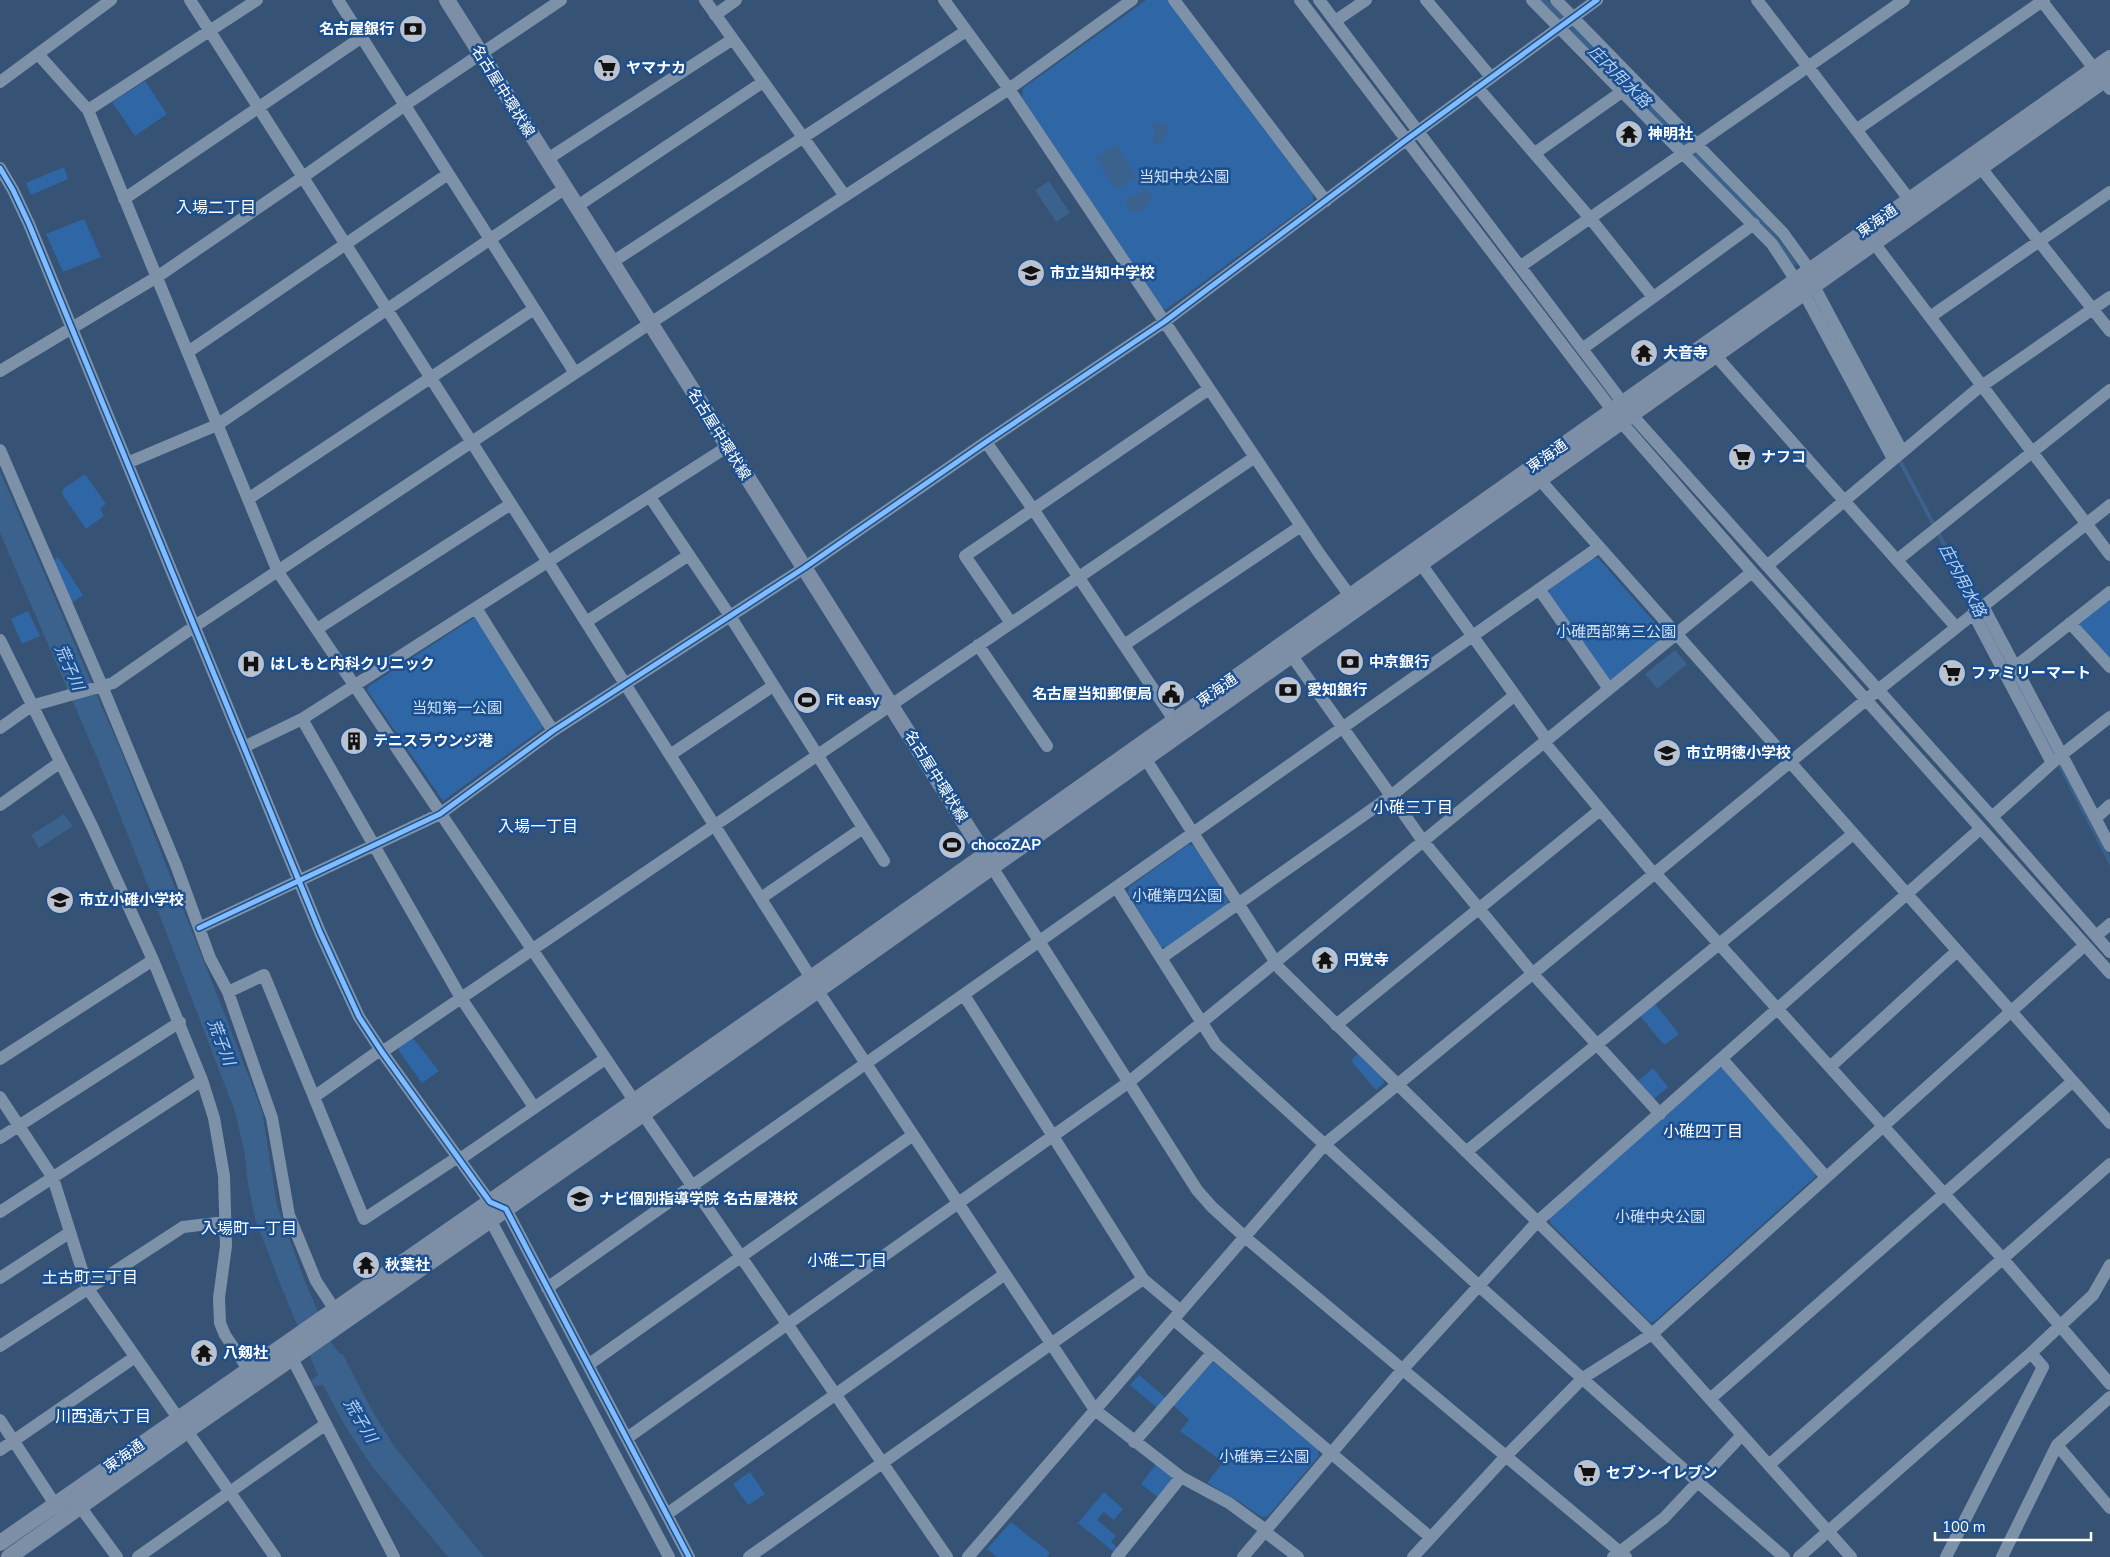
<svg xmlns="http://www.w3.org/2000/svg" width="2110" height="1557" viewBox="0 0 2110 1557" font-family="'Nunito Sans','Noto Sans JP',sans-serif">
<rect width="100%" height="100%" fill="#365274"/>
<path fill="#2f66a5" d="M1146 0H1167L1313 194V201L1167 309H1162L1022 98 1023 88Z
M145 81 167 114 135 136 112 102Z
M64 167 68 179 31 195 26 183Z
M84 219 101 257 63 272 46 234Z
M85 474 106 504 100 509 104 516 86 529 62 494 63 489Z
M58 557 83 595 72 603 54 560Z
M1593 558H1598L1664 633 1663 639 1613 680H1608L1548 595 1550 589Z
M2110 597V662L2077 622Z
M28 611 40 636 22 644 11 619Z
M475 617 543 724 542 729 443 801 367 690 369 686Z
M1189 844 1194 846 1228 900 1227 905 1167 947H1161L1128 893 1129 887Z
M1655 1004 1679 1034 1664 1045 1640 1016Z
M412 1037 439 1071 422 1083 399 1051V1046Z
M1358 1053 1383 1077 1384 1083 1376 1090 1351 1061Z
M1653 1068 1668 1087 1653 1100 1638 1081Z
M1719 1068H1724L1815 1172V1177L1654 1322H1650L1550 1223V1216Z
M1212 1361 1318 1449 1319 1456 1268 1516 1262 1517 1235 1499 1207 1483 1223 1462 1180 1431 1189 1420 1173 1405Z
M1139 1375 1166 1398 1157 1408 1130 1385Z
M1156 1464 1172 1476 1173 1481 1159 1498 1141 1484Z
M750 1472 765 1494 748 1505 733 1484Z
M1104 1492 1123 1509 1114 1520 1104 1512 1097 1520 1116 1536 1111 1542 1118 1548 1114 1552 1078 1523Z
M1011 1522 1050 1553 1047 1557H997L987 1549Z"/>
<path fill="#3b618d" d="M1540 0H1547L1690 143 1778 238 1797 264 1794 266 1774 239Z
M1154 123 1166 124 1170 127 1159 144H1155L1153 137 1155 129 1151 125Z
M1116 145 1136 177 1117 190 1096 158Z
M1049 181 1070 213 1056 222 1035 190Z
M1143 188H1146L1151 196 1149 203 1140 211 1130 210 1126 204C1128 195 1134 193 1142 193Z
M1817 298 2110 856V866L1973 603 1813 301Z
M0 471 121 751 223 1010 262 1111 277 1205 304 1279 332 1344 340 1354 342 1353 373 1412 394 1446 484 1557H448L371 1465 345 1426 323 1385 313 1386 311 1381 318 1375 283 1291 255 1219 248 1184 244 1149 234 1109 163 924 98 760 0 533Z
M1675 650 1687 664 1657 689 1645 674Z
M64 814 73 826 39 848 31 835Z"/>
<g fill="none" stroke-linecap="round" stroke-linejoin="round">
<path stroke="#7d92a8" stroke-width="12" d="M190 0 548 562 811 978
M338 0 575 373
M705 0 845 196
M944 0 1009 89 1319 553 1350 596
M1174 0 1326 201
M1300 0 1622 423 1752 572 2110 973
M1319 0 1632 415 1992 817 2110 952
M1426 0 1491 77
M1532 0 1772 244 1795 279
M1556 0 1783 233 1809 269
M1757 0 1909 199
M2041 0 2110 89
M715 15 736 0
M1335 21 1366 0
M38 54 88 110 278 572 635 1102
M0 82 111 0
M1477 87 1590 218 1653 297
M88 110 257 0
M1856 130 2044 0
M1535 153 1623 91
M546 160 733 39
M0 168 13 190 29 224 320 932 359 1017 382 1052 490 1202 506 1209 689 1557
M1981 168 2110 331
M124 199 362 37
M576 207 763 82
M1874 243 2110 555
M611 263 966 31
M1521 266 1904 0
M1814 286 1902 451
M1804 293 1893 459
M1930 317 2110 192
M1582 349 1754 224
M188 352 448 174
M1716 356 1956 627
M0 371 157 277 303 177 405 105 561 0
M986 442 1033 509 1174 720
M0 450 102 686 176 865 210 958 228 992 272 1118 289 1215 316 1281 335 1310
M127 463 217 425 564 189
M1540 480 2110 1123
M650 497 730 616 884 861
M248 499 534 309
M1897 560 2110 390
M1421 564 1547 740
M1768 565 1976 390 2110 297
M1539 589 1609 689
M1983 606 2110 846
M476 608 553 731
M1973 613 2052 763
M586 622 689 555
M1011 623 965 556 1209 389
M2070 623 2110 667
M317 629 511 504
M0 640 92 826 153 960 202 1080 214 1118 224 1176 226 1246 219 1298 220 1323 225 1335 248 1369
M978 645 1047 746
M1124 645 1301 526
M1287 649 1423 841 1533 974 1660 1114
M2016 666 2110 592
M302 719 461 998 534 1107
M0 728 31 706 113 683 195 626 649 324 1009 89 1132 0
M1544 742 1654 874
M244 747 302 719 727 447
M670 755 773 686
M1145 758 1280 969 1652 1334 1851 1557
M0 805 59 763
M1992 817 2060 756 2110 717
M2096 818 2110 805
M992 867 1197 1190 1212 1207 1246 1238 1626 1557
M1655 873 2002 1258 2110 1384
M1116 887 1216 1045 1479 1286 1699 1483 1784 1557
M761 898 863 828
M199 928 440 814 553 731 804 568 986 442 1164 322 1406 140 1597 0
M2096 936 2110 924
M1161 958 1391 796 1515 695
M818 991 1095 1410 1181 1477 1229 1503 1266 1530
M228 992 264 975 364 1219 458 1157
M964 995 1143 1279 1181 1311
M1336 1025 1600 810
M382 1052 1255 457
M0 1059 153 960
M1722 1059 1826 1177
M1830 1067 1957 951
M0 1097 53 1178 88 1289 275 1557
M314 1097 380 1050
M643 1114 947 1557
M0 1138 180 1022
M1466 1152 1853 834
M460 1159 605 1059
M0 1212 202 1080
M491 1212V1221L669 1557
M0 1278 69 1233
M547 1288 1599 547
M1174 1320 1430 1537
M0 1346 183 1227 225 1222
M292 1358 394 1557
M588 1365 913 1135
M1710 1399 2073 1081
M0 1420 60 1512
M627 1438 1129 1082 1752 572
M1134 1442 1212 1353
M2057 1445 2110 1508
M0 1450 135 1357
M1769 1465 2110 1164
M76 1501 117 1557
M667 1514 1005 1274
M1264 1531 1298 1557
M138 1557 326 1424
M749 1557 1143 1279
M968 1557 1325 1144 1878 690 2110 505
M1117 1557 1181 1477
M1243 1557 1403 1369 1537 1222 1980 829
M1413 1557 1506 1456 1583 1378 1652 1334 2085 945
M1613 1557 1664 1518 1742 1435
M1799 1557 2031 1353 2093 1295 2110 1265
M1946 1557 2043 1367 2031 1353
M2002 1557 2057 1445 2110 1397"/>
<path stroke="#7d8ea7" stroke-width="16" d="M447 0 990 863
M0 1543 811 978 2110 58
M9 1557 187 1431 643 1114 2110 76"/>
<g stroke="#1b4f8f" stroke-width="8">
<path id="cycleway" d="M0 168 13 190 29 224 320 932 359 1017 382 1052 490 1202 506 1209 689 1557
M199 928 440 814 553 731 804 568 986 442 1164 322 1406 140 1597 0"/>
</g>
<use href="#cycleway" stroke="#80bcff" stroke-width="5"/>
</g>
<defs>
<g id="bank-disc" transform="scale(1.4375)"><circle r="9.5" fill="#b9c2ce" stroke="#1b4f8f"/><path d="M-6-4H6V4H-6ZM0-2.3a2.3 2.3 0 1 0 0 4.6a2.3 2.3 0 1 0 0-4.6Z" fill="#111"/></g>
<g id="supermarket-disc" transform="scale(1.4375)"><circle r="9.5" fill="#b9c2ce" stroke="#1b4f8f"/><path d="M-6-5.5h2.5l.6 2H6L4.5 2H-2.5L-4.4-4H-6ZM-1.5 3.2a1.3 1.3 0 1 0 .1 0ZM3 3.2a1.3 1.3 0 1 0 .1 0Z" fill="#111"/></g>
<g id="temple-disc" transform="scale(1.4375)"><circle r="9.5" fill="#b9c2ce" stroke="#1b4f8f"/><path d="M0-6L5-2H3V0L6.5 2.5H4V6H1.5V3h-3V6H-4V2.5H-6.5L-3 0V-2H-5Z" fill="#111"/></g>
<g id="school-disc" transform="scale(1.4375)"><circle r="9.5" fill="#b9c2ce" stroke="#1b4f8f"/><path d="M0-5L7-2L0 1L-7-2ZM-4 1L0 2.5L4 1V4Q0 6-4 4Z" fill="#111"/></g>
<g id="hospital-disc" transform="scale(1.4375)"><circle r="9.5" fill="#b9c2ce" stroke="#1b4f8f"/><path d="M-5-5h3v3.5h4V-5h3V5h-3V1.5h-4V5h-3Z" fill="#111"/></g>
<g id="civic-disc" transform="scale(1.4375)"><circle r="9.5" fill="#b9c2ce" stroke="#1b4f8f"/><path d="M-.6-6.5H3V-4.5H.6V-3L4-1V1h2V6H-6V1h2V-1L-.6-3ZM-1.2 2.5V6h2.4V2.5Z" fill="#111"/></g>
<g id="stadium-disc" transform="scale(1.4375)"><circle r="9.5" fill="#b9c2ce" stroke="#1b4f8f"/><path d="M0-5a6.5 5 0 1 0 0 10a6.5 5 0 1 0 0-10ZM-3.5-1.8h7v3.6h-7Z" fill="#111"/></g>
<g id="building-disc" transform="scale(1.4375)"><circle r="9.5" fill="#b9c2ce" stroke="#1b4f8f"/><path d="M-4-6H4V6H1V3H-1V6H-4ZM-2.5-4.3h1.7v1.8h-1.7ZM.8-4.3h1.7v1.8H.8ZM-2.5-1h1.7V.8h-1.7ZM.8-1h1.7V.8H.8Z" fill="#111"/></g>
</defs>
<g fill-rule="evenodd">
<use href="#bank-disc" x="413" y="29"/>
<use href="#supermarket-disc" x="607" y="68"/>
<use href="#temple-disc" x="1629" y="134"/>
<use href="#school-disc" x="1031" y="273"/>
<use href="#temple-disc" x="1644" y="353"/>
<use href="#supermarket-disc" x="1742" y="457"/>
<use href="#bank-disc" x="1350" y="662"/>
<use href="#hospital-disc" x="251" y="664"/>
<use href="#supermarket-disc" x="1952" y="673"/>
<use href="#bank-disc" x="1288" y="690"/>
<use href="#civic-disc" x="1171" y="694"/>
<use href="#stadium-disc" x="807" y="700"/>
<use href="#building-disc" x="354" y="741"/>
<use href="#school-disc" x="1667" y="753"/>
<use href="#stadium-disc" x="952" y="845"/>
<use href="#school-disc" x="60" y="900"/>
<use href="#temple-disc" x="1325" y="960"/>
<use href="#school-disc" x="580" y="1199"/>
<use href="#temple-disc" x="366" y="1265"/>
<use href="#temple-disc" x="204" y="1353"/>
<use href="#supermarket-disc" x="1587" y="1473"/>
</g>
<g text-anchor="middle" stroke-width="5" stroke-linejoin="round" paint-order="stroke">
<g font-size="15" font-weight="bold" fill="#fff" stroke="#1b4f8f" text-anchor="start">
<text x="394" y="34" text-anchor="end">名古屋銀行</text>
<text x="626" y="73">ヤマナカ</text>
<text x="1648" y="139">神明社</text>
<text x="1050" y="278">市立当知中学校</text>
<text x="1663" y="358">大音寺</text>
<text x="1761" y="462">ナフコ</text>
<text x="1369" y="667">中京銀行</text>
<text x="270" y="669">はしもと内科クリニック</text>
<text x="1971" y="678">ファミリーマート</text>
<text x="1307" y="695">愛知銀行</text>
<text x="1152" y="699" text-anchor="end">名古屋当知郵便局</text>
<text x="826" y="705">Fit easy</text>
<text x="373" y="746">テニスラウンジ港</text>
<text x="1686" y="758">市立明徳小学校</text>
<text x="971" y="850">chocoZAP</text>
<text x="79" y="905">市立小碓小学校</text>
<text x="1344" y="965">円覚寺</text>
<text x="599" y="1204">ナビ個別指導学院 名古屋港校</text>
<text x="385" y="1270">秋葉社</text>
<text x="223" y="1358">八剱社</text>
<text x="1606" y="1478">セブン-イレブン</text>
</g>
<g font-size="15" fill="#fff" stroke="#1b4f8f">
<text transform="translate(503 91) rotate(58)" y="5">名古屋中環状線</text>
<text transform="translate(1877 221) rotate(-35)" y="5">東海通</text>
<text transform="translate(719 434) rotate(58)" y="5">名古屋中環状線</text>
<text transform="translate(1547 456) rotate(-35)" y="5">東海通</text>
<text transform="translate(1217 690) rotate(-35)" y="5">東海通</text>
<text transform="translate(936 776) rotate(58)" y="5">名古屋中環状線</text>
<text transform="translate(124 1456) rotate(-35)" y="5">東海通</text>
</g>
<g font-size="15" fill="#cfe3fa" stroke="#1b4f8f">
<text x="1184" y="182">当知中央公園</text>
<text x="1616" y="637">小碓西部第三公園</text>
<text x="457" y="713">当知第一公園</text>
<text x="1177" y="901">小碓第四公園</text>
<text x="1660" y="1222">小碓中央公園</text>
<text x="1264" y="1462">小碓第三公園</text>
</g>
<g font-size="16" font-style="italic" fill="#b5d3f5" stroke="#1b4f8f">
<text transform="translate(1620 76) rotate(45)" y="6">庄内用水路</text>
<text transform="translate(1963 580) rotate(62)" y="6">庄内用水路</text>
<text transform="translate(70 667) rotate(66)" y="6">荒子川</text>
<text transform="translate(222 1042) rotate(69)" y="6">荒子川</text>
<text transform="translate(361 1420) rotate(59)" y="6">荒子川</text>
</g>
<g font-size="16" fill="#fff" stroke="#1b4f8f">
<text x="216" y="213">入場二丁目</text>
<text x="1413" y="813">小碓三丁目</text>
<text x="538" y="832">入場一丁目</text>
<text x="1703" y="1137">小碓四丁目</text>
<text x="249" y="1234">入場町一丁目</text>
<text x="847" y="1266">小碓二丁目</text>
<text x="90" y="1283">土古町三丁目</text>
<text x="103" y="1422">川西通六丁目</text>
</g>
</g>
<path d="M1935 1532v8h156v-8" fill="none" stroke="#ffffff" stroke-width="2.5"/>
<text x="1942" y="1532" font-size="15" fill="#ffffff" stroke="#1b4f8f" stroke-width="4" paint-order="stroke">100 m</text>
</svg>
